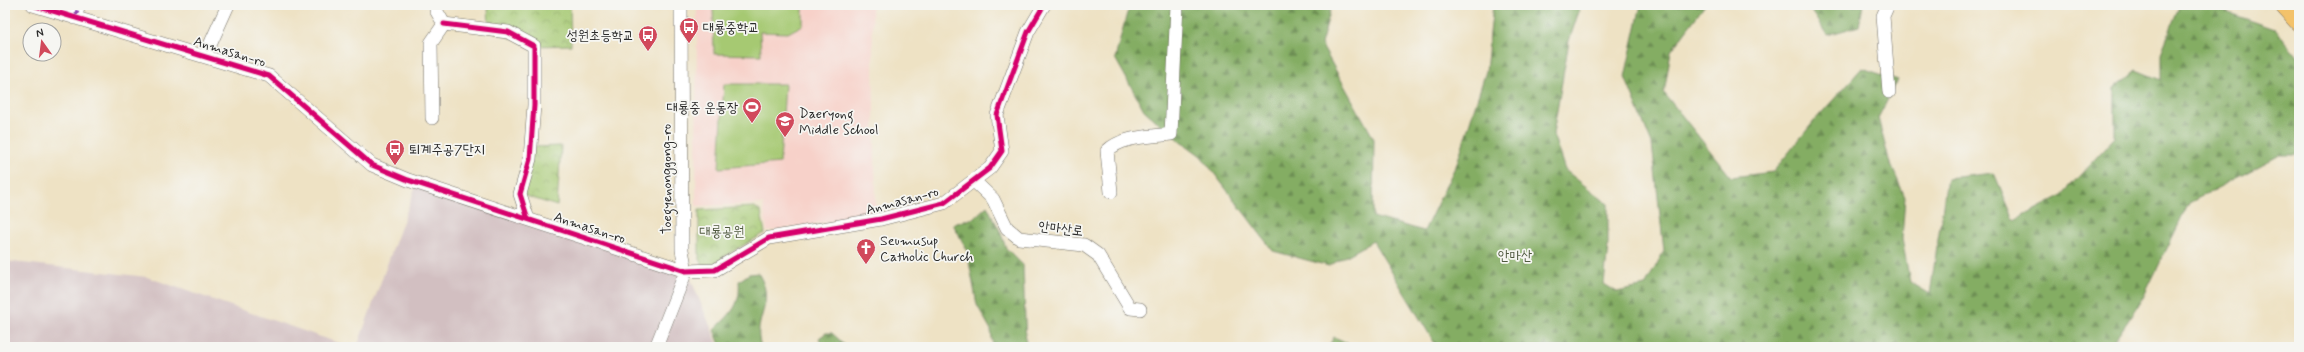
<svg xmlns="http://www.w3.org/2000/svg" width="2304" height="352" viewBox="0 0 2304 352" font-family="Mynerve,'Poor Story',sans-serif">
<defs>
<pattern id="forest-firs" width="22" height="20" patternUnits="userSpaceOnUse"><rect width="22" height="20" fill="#84ad64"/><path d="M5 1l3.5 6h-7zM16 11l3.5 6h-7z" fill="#6c8d53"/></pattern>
<pattern id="park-crowns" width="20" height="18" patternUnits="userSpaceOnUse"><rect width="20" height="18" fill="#a6c972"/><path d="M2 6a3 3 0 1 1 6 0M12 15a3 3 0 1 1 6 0" fill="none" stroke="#87a35e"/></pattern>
</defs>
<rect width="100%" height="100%" fill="#f6f6f2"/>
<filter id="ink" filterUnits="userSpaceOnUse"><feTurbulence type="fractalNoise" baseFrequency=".025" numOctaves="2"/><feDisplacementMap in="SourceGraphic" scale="8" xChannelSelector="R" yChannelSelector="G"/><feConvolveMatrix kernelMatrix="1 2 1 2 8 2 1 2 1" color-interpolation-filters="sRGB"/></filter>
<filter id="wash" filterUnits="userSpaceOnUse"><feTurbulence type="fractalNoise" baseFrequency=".012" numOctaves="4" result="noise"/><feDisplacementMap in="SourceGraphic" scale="16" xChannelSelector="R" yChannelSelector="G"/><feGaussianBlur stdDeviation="0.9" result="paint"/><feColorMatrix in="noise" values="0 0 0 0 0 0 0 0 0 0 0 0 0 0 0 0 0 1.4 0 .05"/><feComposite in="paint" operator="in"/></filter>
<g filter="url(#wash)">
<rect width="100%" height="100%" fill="#eee2c4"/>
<path fill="#f7d1c9" d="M697 5H872L876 214 767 232 763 204 696 206Z"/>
<path fill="#d2bfc1" d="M417 183 689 275 719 347H357Z
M5 261 147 277 350 347H5Z"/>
<path fill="url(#forest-firs)" stroke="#586c48" d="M1133 5H1332L1321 44 1374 139 1373 217 1424 231 1457 163 1486 71 1493 5H1581L1569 41 1553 134 1565 170 1608 204V246L1604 284 1617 292 1645 286 1664 251 1652 144 1625 77 1641 5H1705L1671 51 1664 93 1731 177 1773 172 1815 120 1862 68 1898 80 1878 118 1889 160 1905 197 1902 239 1910 282 1930 294 1947 178 1994 173 2014 220 2061 196 2115 137V88L2136 70 2161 80V53L2180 5H2206L2275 29 2299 59V155H2280L2189 203 2141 302 2110 347H1437L1373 241 1329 266 1273 251 1201 156 1171 134 1144 110 1115 58 1127 13Z
M1807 5H1863L1859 26 1827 35Z
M987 206 1000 231 1006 248 1023 265 1026 347H993L991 330 977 305 967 250 953 224 974 218Z
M758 273C778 304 751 318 761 347H721L714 330C731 313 741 306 739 281L749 274Z
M826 333H832L847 347H823L819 338Z
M1334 337 1357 347H1328Z"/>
<path fill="url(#park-crowns)" stroke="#687a4e" d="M488 5H570L571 45 534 46 489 30Z
M561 146 557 206 520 194 531 147Z
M755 207 761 212 765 233 728 254 713 266H705L699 260V210Z"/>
<path fill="#a6c972" stroke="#687a4e" d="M713 5H803V25L788 33 760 32 761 55 714 54Z
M724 84H785L780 163 719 168Z"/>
</g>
<g filter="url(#ink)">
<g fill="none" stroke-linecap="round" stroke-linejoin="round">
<g stroke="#6f6b61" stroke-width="14">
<path id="minor" d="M33 5 269 76 372 165 408 180 686 271 715 270 769 238 881 219 944 203 990 168 1002 151 997 115 1028 32 1044 5
M1888 5 1883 16 1889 92
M75 18 79 5
M444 24 508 32 534 46V105L530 159 520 194 528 219
M205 56 228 5
M432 118 431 43 444 24 436 10V5
M974 181 993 199 1007 228 1019 238 1084 245 1098 255 1130 308 1140 309
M1111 192 1107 151C1122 136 1150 137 1171 134L1177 5
M656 347 686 271 682 250 681 5"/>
</g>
<g stroke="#6f6b61" stroke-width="20">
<path id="highway" d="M2284 5 2299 22"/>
</g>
<use href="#minor" stroke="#fff" stroke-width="13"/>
<use href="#highway" stroke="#f3c26a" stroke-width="19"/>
<path stroke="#8e44ad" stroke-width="4" stroke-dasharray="8 4" stroke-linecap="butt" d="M75 18 79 5"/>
<g stroke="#f6f6f2" stroke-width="8">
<path id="cycleway" d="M33 5 269 76 372 165 408 180 686 271 715 270 769 238 881 219 944 203 990 168 1002 151 997 115 1028 32 1044 5
M444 24 508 32 534 46V105L530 159 520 194 528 219"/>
</g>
<use href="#cycleway" stroke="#d6006c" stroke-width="5"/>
</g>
</g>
<defs>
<g id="bus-pin" transform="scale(1)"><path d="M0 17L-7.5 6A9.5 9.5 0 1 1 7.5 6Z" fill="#d1495b" stroke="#f6f6f2"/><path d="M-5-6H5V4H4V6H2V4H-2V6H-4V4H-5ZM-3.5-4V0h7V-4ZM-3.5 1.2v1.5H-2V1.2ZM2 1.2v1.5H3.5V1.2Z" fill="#fff"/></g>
<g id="stadium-pin" transform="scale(1)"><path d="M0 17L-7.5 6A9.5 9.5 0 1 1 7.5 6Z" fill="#d1495b" stroke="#f6f6f2"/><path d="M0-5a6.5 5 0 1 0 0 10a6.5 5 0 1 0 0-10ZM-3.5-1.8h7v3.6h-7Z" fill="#fff"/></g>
<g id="school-pin" transform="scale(1)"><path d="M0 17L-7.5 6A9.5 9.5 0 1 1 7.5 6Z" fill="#d1495b" stroke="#f6f6f2"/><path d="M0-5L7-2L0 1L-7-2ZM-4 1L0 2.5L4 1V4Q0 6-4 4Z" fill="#fff"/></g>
<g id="church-pin" transform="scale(1)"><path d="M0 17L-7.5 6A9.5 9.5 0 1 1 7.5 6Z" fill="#d1495b" stroke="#f6f6f2"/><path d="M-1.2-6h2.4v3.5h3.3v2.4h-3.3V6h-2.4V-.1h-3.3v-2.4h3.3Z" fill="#fff"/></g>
</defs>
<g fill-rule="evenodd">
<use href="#bus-pin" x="689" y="27"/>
<use href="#bus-pin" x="648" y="35"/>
<use href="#stadium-pin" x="752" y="107"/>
<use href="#school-pin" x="785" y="121"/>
<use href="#bus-pin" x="395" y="149"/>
<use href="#church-pin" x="866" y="248"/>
</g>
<g text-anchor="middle" stroke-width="3.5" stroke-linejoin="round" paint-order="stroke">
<g font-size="14" fill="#2b2b2b" stroke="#f6f6f2" text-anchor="start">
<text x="703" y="32">대룡중학교</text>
<text x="634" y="40" text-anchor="end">성원초등학교</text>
<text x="738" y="112" text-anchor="end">대룡중 운동장</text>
<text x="799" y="118">Daeryong<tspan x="799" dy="16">Middle School</tspan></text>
<text x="409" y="154">퇴계주공7단지</text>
<text x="880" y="245">Seumusup<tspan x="880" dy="16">Catholic Church</tspan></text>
</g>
<g font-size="14" fill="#2b2b2b" stroke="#f6f6f2">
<text transform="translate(230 51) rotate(17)" y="5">Anmasan-ro</text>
<text transform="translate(666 179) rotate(-90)" y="5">Toegyenonggong-ro</text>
<text transform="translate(902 200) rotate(-15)" y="5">Anmasan-ro</text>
<text transform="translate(590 227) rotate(18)" y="5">Anmasan-ro</text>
<text transform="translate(1061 228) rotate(7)" y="5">안마산로</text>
</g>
<g font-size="14" fill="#505a40" stroke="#f6f6f2">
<text x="722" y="236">대룡공원</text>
<text x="1515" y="260">안마산</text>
</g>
</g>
<rect width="2304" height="352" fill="none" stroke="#f6f6f2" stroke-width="20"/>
<g transform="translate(42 42) rotate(346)"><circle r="19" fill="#f6f6f2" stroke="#a5a5a2"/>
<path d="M0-3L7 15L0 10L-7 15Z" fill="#d1495b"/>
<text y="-6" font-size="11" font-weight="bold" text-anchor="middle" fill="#2b2b2b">N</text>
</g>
</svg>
